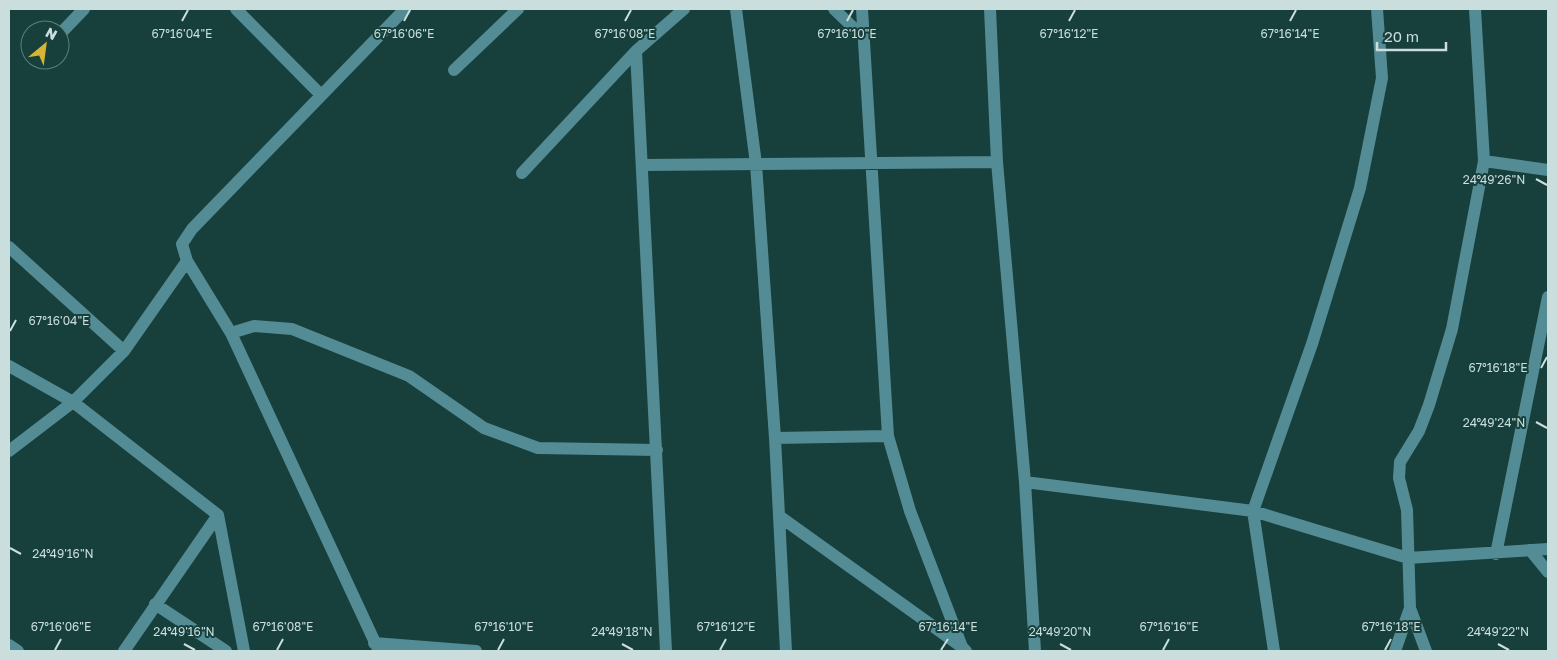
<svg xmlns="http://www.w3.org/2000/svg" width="1557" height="660" viewBox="0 0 1557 660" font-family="'Golos Text',sans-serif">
<rect width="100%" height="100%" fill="#173f3c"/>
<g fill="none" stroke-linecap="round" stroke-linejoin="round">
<path stroke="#538c95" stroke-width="12" d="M236 9 321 95
M736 9 756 164 775 438 786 651
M834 9 863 37
M862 9 888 436 910 511 962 647 966 651
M990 9 997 162 1025 482 1035 651
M60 34 84 9
M636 51 666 651
M454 70 518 9
M1484 161 1548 170
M643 165 997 162
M522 173 636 51 684 9
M9 247 124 351
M187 261 231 333 379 651
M231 333 254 326 292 329 409 376 484 428 538 448 657 450
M9 366 73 402 218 515 244 651
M775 438 888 436
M9 451 73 402 124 351 187 261 182 244 192 229 405 9
M1025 482 1253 511 1408 558 1548 549
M779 516 962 647
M1530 550 1548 572
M1496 554 1548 297
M155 604 226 651
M374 643 476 651
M9 645 18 651
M124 651 218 515
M1274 651 1253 511 1312 344 1360 188 1382 78 1377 9
M1395 651 1410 608
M1426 651 1410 608 1407 510 1399 478 1400 462 1419 431 1429 405 1452 329 1484 161 1475 9"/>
</g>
<path fill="none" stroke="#cadfdd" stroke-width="2" d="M182 21 188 10M404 21 410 10M625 21 631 10M847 21 853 10M1069 21 1075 10M1290 21 1296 10M1536 179 1547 185M10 331 16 320M1541 368 1547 357M1536 422 1547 428M10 548 21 554M184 644 195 650M622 644 633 650M1060 644 1071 650M1498 644 1509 650M55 650 61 639M277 650 283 639M498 650 504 639M720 650 726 639M941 650 948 639M1163 650 1169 639M1385 650 1391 639"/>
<g font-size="12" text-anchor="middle" fill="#cadfdd" stroke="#173f3c" stroke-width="4" stroke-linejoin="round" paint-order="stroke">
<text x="182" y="38">67°16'04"E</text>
<text x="404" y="38">67°16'06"E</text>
<text x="625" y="38">67°16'08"E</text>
<text x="847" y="38">67°16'10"E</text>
<text x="1069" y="38">67°16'12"E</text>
<text x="1290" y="38">67°16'14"E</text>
<text x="1494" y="184">24°49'26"N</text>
<text x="59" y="325">67°16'04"E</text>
<text x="1498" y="372">67°16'18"E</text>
<text x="1494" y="427">24°49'24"N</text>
<text x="63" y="558">24°49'16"N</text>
<text x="61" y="631">67°16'06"E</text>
<text x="283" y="631">67°16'08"E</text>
<text x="504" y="631">67°16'10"E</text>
<text x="726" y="631">67°16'12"E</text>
<text x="948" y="631">67°16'14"E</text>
<text x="1169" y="631">67°16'16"E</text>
<text x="1391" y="631">67°16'18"E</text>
<text x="184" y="636">24°49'16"N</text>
<text x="622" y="636">24°49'18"N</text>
<text x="1060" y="636">24°49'20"N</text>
<text x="1498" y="636">24°49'22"N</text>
</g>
<rect width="1557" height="660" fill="none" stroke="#cadfdd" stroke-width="20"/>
<g transform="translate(45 45) rotate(29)"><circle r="24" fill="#173f3c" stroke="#5f7f7c"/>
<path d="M0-4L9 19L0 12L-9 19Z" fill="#d7b434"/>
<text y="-8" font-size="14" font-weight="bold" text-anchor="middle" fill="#cadfdd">N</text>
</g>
<path d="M1377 42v8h69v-8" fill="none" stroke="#cadfdd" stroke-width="2.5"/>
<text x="1384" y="42" font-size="15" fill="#cadfdd" stroke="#173f3c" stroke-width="4" paint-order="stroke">20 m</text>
</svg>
